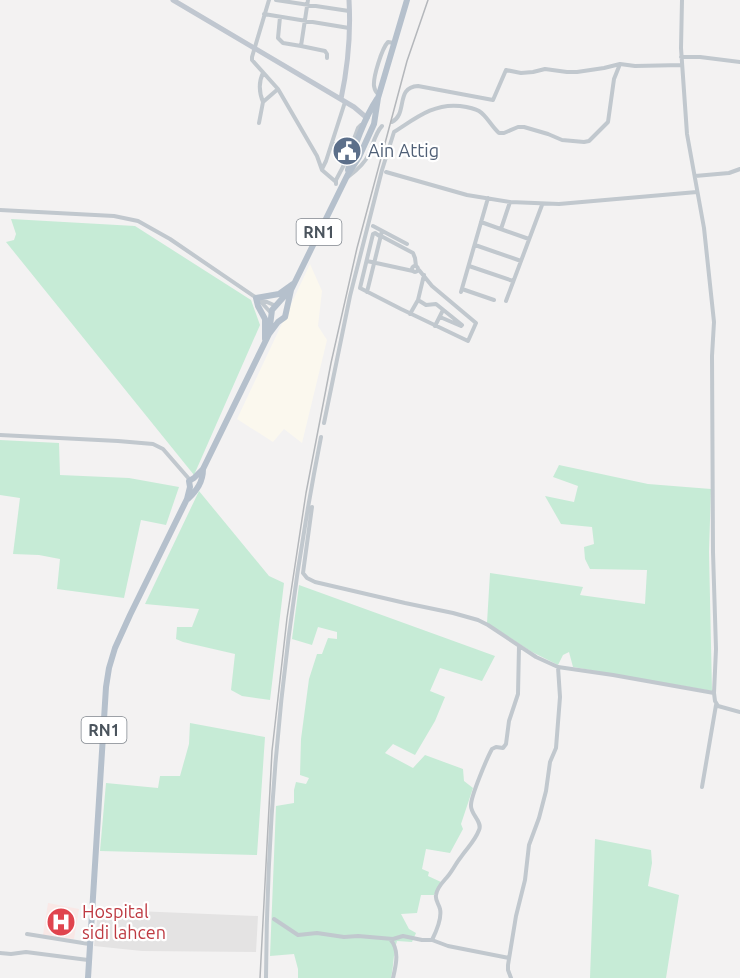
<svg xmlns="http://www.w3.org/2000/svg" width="740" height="978" viewBox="0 0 740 978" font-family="Ubuntu,sans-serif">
<rect width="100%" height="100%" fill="#f3f2f2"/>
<path fill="#fbf8ee" d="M310 264 322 291 318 326 327 340 302 443 284 429 273 442 237 419Z"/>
<path fill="#e4e3e3" d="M136 911 258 916 256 952 142 951 94 946 98 912Z"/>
<path fill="#f9e8e6" d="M48 903 79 909 74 939 43 935Z"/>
<path fill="#c6ebd6" d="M11 219 135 226 251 300 260 325 194 475 6 242 14 240 16 234Z
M0 440 59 443 60 475 129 478 179 487 166 525 141 520 124 598 57 589 60 559 39 555 13 554 20 498 0 495Z
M559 465 648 484 711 489 709 552 712 691 573 667 569 652 563 655 558 665 532 652 487 623 490 573 583 587 580 595 645 604 647 570 590 569 585 559 584 547 594 544 592 527 561 524 545 496 574 502 578 486 553 477Z
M199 491 269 576 284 583 270 700 242 696 231 690 235 654 183 642 176 639 177 627H192L199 609 145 604Z
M299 585 495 656 482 681 440 668 430 691 445 697 435 721 415 755 393 744 385 753 413 768 425 755 463 769 464 781 473 788 461 824 463 829 450 853 426 849 422 869 429 872 428 876 441 882 434 895H421L417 913 401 914 409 929 416 933 412 942 397 941C393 954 394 965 391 978H298V969L294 954 270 956 276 806 294 803V790L296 782 306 784 309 778 300 775 301 739 309 679 317 654H322L328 638 337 639V632L318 627 312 645 292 639Z
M190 723 265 737 257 855 100 851 106 783 158 788 160 776H180L189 744Z
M595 839 651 850 652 863 648 886 679 895 666 978H590Z"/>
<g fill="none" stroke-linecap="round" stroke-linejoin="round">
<path stroke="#c1c8ce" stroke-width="4" d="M269 0 252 57V60L278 89 317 156 322 170 336 182
M276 0 349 11
M308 0 301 46 325 51 327 54V58
M682 0 681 48 687 134 704 228 714 322 712 356 713 552 716 649 714 693 715 701 718 706 740 712
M264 14 349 28
M280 17 278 38 283 43 301 46
M681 57H700L740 62
M263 73C258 83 259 92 263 102
M379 95C376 92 375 91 374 86 373 77 382 48 388 42L394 43
M392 122C408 114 395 87 418 86L493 100 506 70 521 73 533 72 545 69 567 72H577L604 68 620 64
M259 123 263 102 278 89
M332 143 349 150
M322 169 326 161 345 102
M386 172 467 195 510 202 559 204 697 192
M695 176 729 173 740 169
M348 177C356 171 365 163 369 154 373 145 375 133 382 126
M336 184V180L346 161 358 128 361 125 364 124
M0 210 114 216 138 221 170 239 261 301 267 302 276 306
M481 222 529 239
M373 226 407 244
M501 229 510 202
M381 236 413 253 415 258 416 266
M381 237 375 233 373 234 360 288 401 309 468 341 476 323 432 286 419 270
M475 245 521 261
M367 261 413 271
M412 269a3 3 0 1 1 6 0a3 3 0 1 1-6 0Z
M469 266 513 281
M462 289 494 300
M367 292 382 231
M461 292 488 198
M418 300 426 305 436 304 462 325 461 326 440 317
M506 301 542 205
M261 302 272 314
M410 314 418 300 424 275
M435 326 443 310
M324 423 350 296 382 170 394 132C416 118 434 103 460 106 467 107 474 108 479 111 487 116 491 126 499 133H504L518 127H524L548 134 562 140 584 142 589 141 608 122 614 79 620 64 635 66 682 65
M0 435 118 441 153 444 163 449 190 480
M312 507 303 573 307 578 315 582 405 603 453 613 478 620 488 625 536 657 558 667 613 675 714 693
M702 787 716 705
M274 919 298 935 317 933 344 937 358 936 393 939 403 936 422 940H432C436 932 442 918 440 909 439 904 435 901 436 895 437 887 443 882 448 876 453 870 456 863 461 857 467 848 475 841 479 830 483 822 470 814 471 805 471 796 487 758 492 749L496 747 503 748 506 744 509 721 518 694 519 646
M27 934 89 944
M390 939C400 950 396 965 393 978
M432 940 448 946 509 958
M0 953 11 954 26 952 88 960
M266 978C267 797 286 615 321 437
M511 978 508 970V965L516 916 525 880 529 845 539 818 546 791 550 762 556 748 560 697 558 667"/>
<path stroke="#c0c7d0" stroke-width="5" d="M173 0 354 107 367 118
M341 99C348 66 351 34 349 0"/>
<path stroke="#b5c0cc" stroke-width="6" d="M348 170C353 149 365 117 377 99
M269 334 272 310 289 291
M265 339V319L258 306 256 298 279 294 293 284
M188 499C197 490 203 482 203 469
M88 978 106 687 109 668 115 648 130 615 187 499 190 487 189 481 194 478 203 469 269 334 278 322 285 317 291 290 348 174 359 157 374 124 378 98 407 0"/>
<path stroke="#b4b7bb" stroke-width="1.5" d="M260 978 272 751 287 618 306 493 331 363 357 248 407 61 428 0"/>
</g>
<defs>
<g id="civic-disc" transform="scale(1.5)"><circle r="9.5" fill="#5c6f8a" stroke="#fff"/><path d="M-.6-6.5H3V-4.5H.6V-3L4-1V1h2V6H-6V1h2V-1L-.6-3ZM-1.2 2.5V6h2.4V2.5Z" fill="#fff"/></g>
<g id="hospital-disc" transform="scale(1.5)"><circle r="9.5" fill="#e0444e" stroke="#fff"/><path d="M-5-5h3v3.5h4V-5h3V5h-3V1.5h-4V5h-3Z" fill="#fff"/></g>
</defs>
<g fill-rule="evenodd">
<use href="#civic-disc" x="347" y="151"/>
<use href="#hospital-disc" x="61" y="922"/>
</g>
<g text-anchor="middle" stroke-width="4.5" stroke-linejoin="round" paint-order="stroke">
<g fill="#fff" stroke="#81878e" stroke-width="1.5">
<rect x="296.5" y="219" width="45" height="26" rx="4.5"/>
<rect x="81.5" y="717" width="45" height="26" rx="4.5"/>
</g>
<g font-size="16" font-weight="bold" fill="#4b545d">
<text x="319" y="238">RN1</text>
<text x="104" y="736">RN1</text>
</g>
<g font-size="18" fill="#4e5e75" stroke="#fff" text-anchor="start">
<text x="368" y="157">Ain Attig</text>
</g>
<g font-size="18" fill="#be3a42" stroke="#fff" text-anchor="start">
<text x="82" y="918">Hospital<tspan x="82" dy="21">sidi lahcen</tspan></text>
</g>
</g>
</svg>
